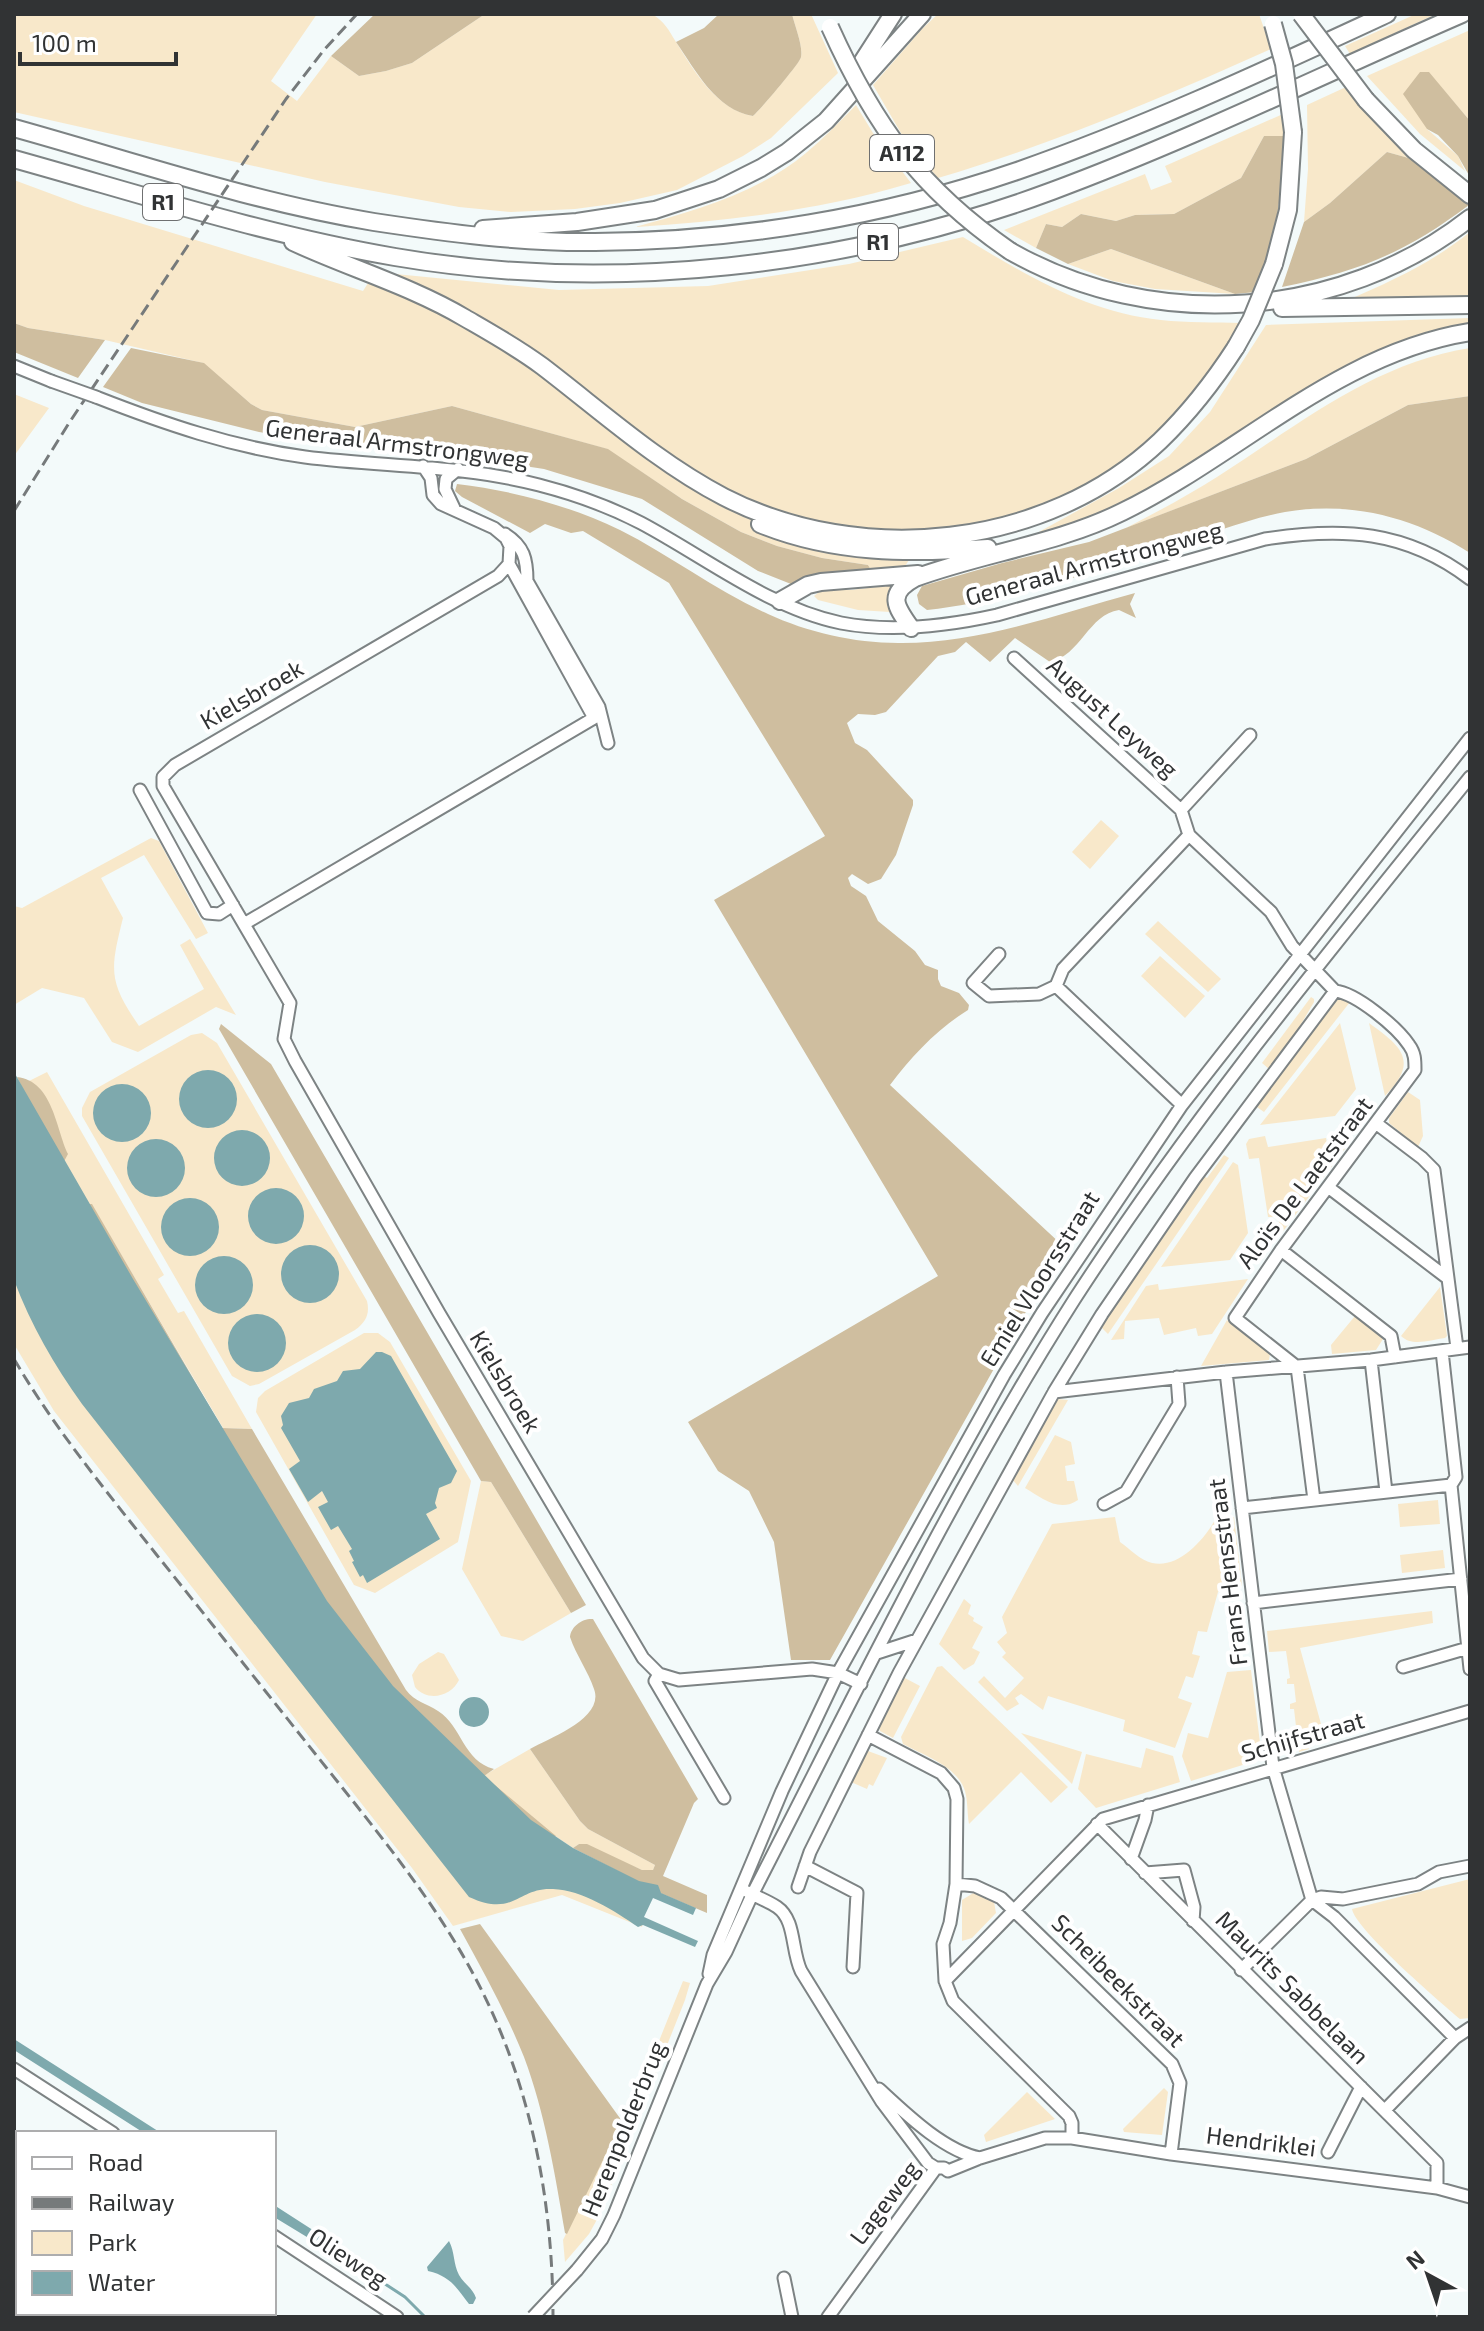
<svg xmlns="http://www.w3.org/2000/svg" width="1484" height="2331" viewBox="0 0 1484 2331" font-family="'Exo 2',sans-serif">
<rect width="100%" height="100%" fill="#f3fafa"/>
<path fill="#f8e8ca" d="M14 14H317L271 81 297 101 331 56 359 76 386 71 412 63 485 14H652C665 22 668 29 676 42 694 71 717 110 753 116 759 111 800 63 801 57 803 45 795 27 792 14H811L838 73 771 138 743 156 677 190 620 203 575 209 511 212 459 207 325 182 14 112Z
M938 14H1259L1271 49C1162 98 1053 144 938 178L905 140 873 85 922 29Z
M1416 14H1436L1350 54 1345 46Z
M1470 30V121L1428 72 1427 129 1458 156 1465 171 1420 134 1367 76Z
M1346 87 1412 159 1387 152 1330 203 1304 222 1308 169 1307 105Z
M856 105 873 133 911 183C821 210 729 221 635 227 694 211 758 193 806 153 824 138 840 121 856 105Z
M1283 114 1284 136H1264L1241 178 1174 214 1135 215 1116 221 1081 214 1062 227 1046 224 1036 248 1004 230 1145 174 1151 190 1172 182 1165 166Z
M14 180 84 206 363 291 375 272 559 290 708 286 849 264 963 237C1024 274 1088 313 1161 320 1187 323 1215 322 1241 323 1197 412 1112 483 1019 517 993 526 956 528 928 532L903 569 871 570 868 565 822 558 777 546 741 532 682 499 607 449 452 406 355 427 262 410 251 404 203 363 105 340 28 328 14 323Z
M1470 232V297L1412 296 1348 300C1392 281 1433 262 1470 232Z
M1111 249 1235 294 1155 289 1113 281 1068 264Z
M1470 318V327L1354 365 1184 472 1126 504 1026 539 1119 488 1169 456 1210 412 1266 325Z
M1470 348V396L1408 405 1306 459 1126 528C1157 512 1187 496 1217 477 1297 426 1373 363 1470 348Z
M14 394 49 408 14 456Z
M892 585 887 605 890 612 858 610 818 600 814 596 823 589 851 590Z
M1101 820 1119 836 1090 869 1072 852Z
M151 838 159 841 208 933 196 939 144 855 101 878 123 918C110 970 108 981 139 1026L204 989 180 945 190 939 236 1015 216 1007 138 1052 112 1042 84 998 42 988 14 1005V906L22 908Z
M1158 921 1221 979 1208 992 1145 934Z
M1160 956 1205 996 1185 1018 1141 976Z
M1311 997 1314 999V1002L1293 1038 1269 1069 1262 1063Z
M1339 998 1350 1002 1264 1112 1254 1105Z
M1340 1023 1356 1089 1335 1116 1260 1125Z
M1369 1023C1401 1046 1420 1061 1385 1096Z
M202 1033 217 1043 367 1301C370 1314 366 1322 355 1330L259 1384 250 1386 232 1376 82 1116V1108L90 1092 191 1035Z
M47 1072 164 1275 158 1279 178 1313 184 1311 252 1429 223 1428 92 1205 86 1203 21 1085Z
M1408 1092 1420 1100 1423 1136 1418 1147 1389 1123V1118Z
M1265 1136 1268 1147 1326 1138 1328 1149 1347 1146 1281 1234 1278 1217H1268L1259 1158 1249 1159 1246 1144 1249 1139Z
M1224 1155 1229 1158 1108 1334 1102 1328 1104 1319 1202 1175 1207 1178Z
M1233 1162 1238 1165 1248 1233 1230 1260 1161 1267Z
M14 1236 558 1882 644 1918 642 1927 562 1895 453 1926 412 1868 54 1411 14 1344Z
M1248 1279 1212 1334 1198 1336 1196 1328 1164 1335 1159 1318 1125 1321 1124 1339 1111 1340 1146 1286 1158 1284 1159 1290Z
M1440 1287 1447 1336 1445 1338C1430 1340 1412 1347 1401 1336Z
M1355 1316 1383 1339 1376 1350 1332 1354 1331 1345Z
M1227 1320 1270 1354 1269 1360 1201 1366Z
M364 1333H378L390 1342 471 1481 458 1542 375 1593 354 1585 256 1412 258 1398 265 1391Z
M1057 1399 1068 1400 1018 1486 1012 1479Z
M1055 1435 1071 1442 1075 1464 1065 1466 1067 1481H1074L1078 1500C1059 1513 1042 1498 1025 1488Z
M481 1481 491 1482 571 1613 523 1641 501 1636 462 1569Z
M1438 1500 1440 1524 1400 1527 1398 1504Z
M1115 1517 1120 1542C1130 1549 1140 1560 1152 1563 1179 1569 1205 1539 1216 1518L1234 1517 1242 1586 1218 1592 1207 1632 1198 1631 1192 1654 1200 1656 1193 1678 1186 1676 1178 1698 1192 1703 1175 1748 1123 1731 1125 1720 1048 1696 1043 1710 1021 1694 1015 1698 1019 1704 1007 1711 978 1682 984 1676 1005 1698 1024 1678 1002 1657 1006 1653 997 1642 1007 1633 1002 1617 1052 1524Z
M1443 1550 1445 1568 1402 1573 1400 1555Z
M964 1599 971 1605 968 1614 974 1618 973 1621 983 1627 972 1648 980 1652 974 1664 964 1670 939 1644Z
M1432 1611 1433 1623 1300 1648 1321 1724 1309 1730 1312 1741 1307 1742 1309 1749 1299 1752 1294 1709H1290V1704L1296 1702 1294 1684H1287V1679L1290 1678 1286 1651 1269 1652 1267 1631Z
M438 1652 444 1654 459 1680C451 1697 427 1702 415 1687L412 1675 419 1664Z
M942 1666 1068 1787 1051 1803 1021 1772 969 1824C967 1813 968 1802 965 1791 957 1766 925 1756 903 1744L901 1737 937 1667Z
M1251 1670 1262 1759 1191 1781 1182 1756 1188 1733 1208 1738 1227 1672Z
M903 1677 920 1686 893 1738 880 1731 879 1726Z
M1021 1733 1082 1752 1072 1784Z
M1146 1748 1173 1756 1180 1782 1096 1808 1078 1789 1086 1754 1141 1768Z
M530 1749 580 1821 588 1829 655 1865 653 1870H642L579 1844 573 1848 531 1820 483 1776Z
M868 1751 887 1758 873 1786 869 1784 867 1789 851 1782Z
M1470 1879V2018L1460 2019C1440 2002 1355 1929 1352 1909Z
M975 1892 994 1902 996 1913 972 1938 962 1941V1900Z
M683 1981 690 1983 685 2000 600 2214 589 2234 565 2262 563 2240 651 2061Z
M1164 2088 1168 2092 1162 2135 1124 2132 1123 2129Z
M1027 2092 1055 2119 986 2142 984 2135Z"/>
<path fill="#cfbe9f" d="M375 14H485L412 63 386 71 359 76 331 56Z
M719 14H792C795 27 803 45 801 57 801 62 759 111 753 116 716 110 696 71 676 42L704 28Z
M1420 72H1429L1470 121V177L1458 156 1438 135 1427 129 1403 94Z
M1264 136H1284C1283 190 1276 241 1256 292L1235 294 1111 249 1068 264 1036 248 1046 224 1062 227 1081 214 1116 221 1135 215 1174 214 1241 178Z
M1387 152 1412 159 1469 205C1405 253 1360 271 1282 287L1304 222 1330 203Z
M14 323 28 328 105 340 78 378 14 352Z
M131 348 204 363 251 404 262 410 355 427 452 406 608 449 682 499 741 532 777 546 822 558 868 565 871 570 819 573 791 584 758 571 642 499 544 469 441 453 307 440 259 432 142 403 103 387Z
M1470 396V553C1413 517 1352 501 1285 512 1247 519 1210 534 1174 546 1096 570 1008 602 927 610L919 604 917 595 922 586 1002 563 1089 542 1306 459 1408 405Z
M457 484C514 491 568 505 620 530 670 555 716 591 768 614 807 632 854 643 898 643 978 644 1058 614 1135 593L1130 604 1136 618 1119 610C1089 614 1080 656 1050 662L1015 638 990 662 966 642 955 652 938 656 886 712 875 715 858 714 847 723 855 743 867 750 913 800V805L896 855 881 879 868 884 852 874 848 878 851 886 866 896 878 921 915 951 925 965 938 970V979L941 986 959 993 969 1005 968 1010C937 1029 912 1056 890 1085L1063 1246 830 1660H791L774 1542 749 1491 718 1471 688 1422 938 1276 714 900 825 836 669 583 583 531 571 533 545 524 530 533 462 497 455 491Z
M221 1024 271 1064 586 1605 571 1613 491 1482 481 1481 219 1029Z
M17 1077C53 1081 56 1129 68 1154L61 1167Z
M80 1204H92L222 1428 252 1429 406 1690C415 1702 426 1703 438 1711 462 1726 463 1761 494 1769L484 1776 556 1836 549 1842 403 1731Z
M593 1619 698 1799 694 1803 663 1876 707 1895V1913L660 1893 573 1848 579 1844H587L642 1870H653L655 1865 588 1829 580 1821 530 1749C550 1738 605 1718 594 1689 588 1671 576 1655 570 1637 571 1626 583 1618 593 1619Z
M480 1924 622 2121 567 2234 565 2233C555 2174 545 2113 524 2057 506 2012 483 1971 460 1929Z"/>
<path fill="#7ea9ad" d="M179 1099a29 29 0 1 1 58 0a29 29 0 1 1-58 0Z
M14 1072 133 1279 327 1601 393 1686 531 1820 573 1848 639 1881 658 1885 661 1893 696 1908 693 1915 653 1898 644 1917 698 1941 695 1947 643 1925 638 1927C615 1911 582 1890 553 1889 517 1887 515 1918 469 1897L82 1404C54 1365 31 1325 14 1280Z
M93 1113a29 29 0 1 1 58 0a29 29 0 1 1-58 0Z
M214 1158a28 28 0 1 1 56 0a28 28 0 1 1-56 0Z
M127 1168a29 29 0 1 1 58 0a29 29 0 1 1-58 0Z
M248 1216a28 28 0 1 1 56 0a28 28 0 1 1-56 0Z
M161 1227a29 29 0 1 1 58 0a29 29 0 1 1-58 0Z
M281 1274a29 29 0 1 1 58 0a29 29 0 1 1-58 0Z
M195 1285a29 29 0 1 1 58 0a29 29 0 1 1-58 0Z
M228 1343a29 29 0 1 1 58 0a29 29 0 1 1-58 0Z
M376 1352H382L391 1356 457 1471 451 1483 439 1488 435 1503 437 1508 426 1514 440 1539 367 1583 363 1575 360 1577 352 1562 354 1561 349 1551 352 1549 338 1526 331 1530 318 1507 328 1502 322 1491 308 1502 289 1469 300 1461 281 1428 283 1425 281 1416 289 1403 309 1398 314 1389 337 1381 343 1371 360 1369Z
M459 1712a15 15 0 1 1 30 0a15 15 0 1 1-30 0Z
M14 2039 161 2133H144L14 2050Z
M274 2205 350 2254 348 2262 274 2217Z
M449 2241C455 2252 453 2264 459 2275 464 2284 472 2287 476 2298L473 2304H469C456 2287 450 2276 428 2271L427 2267Z"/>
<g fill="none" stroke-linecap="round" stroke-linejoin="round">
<path stroke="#7ea9ad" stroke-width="3" d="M356 2265 405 2297 425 2317"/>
<g stroke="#7d8384" stroke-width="15">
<path id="minor" d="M14 366 51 381
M96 397C165 424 232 447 305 457 384 467 462 465 539 485 574 494 610 507 641 523 705 557 769 608 841 623 893 633 947 626 997 615L1265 539C1342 527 1406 530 1470 579
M423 466 431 478 433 495 441 504 494 528 506 538 510 546 509 564 594 718
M454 508 445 489 446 479 458 469
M505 534C524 546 527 559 527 581L599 707 608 743
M509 564 498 576 175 765 163 777V786L290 1003 284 1039 295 1061 439 1313 643 1658 659 1674 679 1680 812 1669 838 1673 861 1684
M140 790 207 913 219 914 233 905
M1181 810 1250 735
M244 924 594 718 599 707
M999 954 973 983 989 996 1039 994 1056 986 1063 969 1189 835
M1056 986 1182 1105
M1377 1124 1422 1158 1434 1170 1457 1348
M1328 1187 1446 1277
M1281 1250 1391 1336 1395 1357
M1442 1351 1456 1477 1451 1485
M1371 1360 1386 1492
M1226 1372 1273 1767 1312 1900 1334 1917 1455 2038
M1054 1392 1226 1372 1371 1360 1470 1347
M1451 1485 1470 1669
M1314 1500 1297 1367 1235 1318 1281 1250 1415 1070C1415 1060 1415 1053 1409 1045 1397 1027 1356 993 1335 991
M1104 1504 1126 1492 1179 1404 1177 1377
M1242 1508 1451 1485
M1253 1603 1461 1579
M877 1653 917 1640
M1403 1667 1468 1648
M659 1674 655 1681 724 1798
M868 1735 941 1773 954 1788 957 1799 956 1884 950 1923 943 1944 945 1981 953 2001 1069 2116 1072 2123V2138
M1097 1824 1437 2163V2188
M1131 1859 1145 1820 1148 1805
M805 1866 857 1893 853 1967
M1145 1873 1184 1870 1194 1907 1193 1921
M956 1884 975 1886 1001 1898 1172 2064 1180 2083 1171 2154
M798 1887 810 1852 899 1673 1054 1392 1102 1314 1195 1178 1335 991 1292 946 1271 912 1189 835 1181 810 1014 658
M748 1892C757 1897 768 1901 777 1907 796 1920 791 1950 801 1971L882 2102 928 2163 936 2168
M1241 1970 1312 1900 1321 1897 1343 1899 1418 1884 1439 1872 1470 1866
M709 1974 713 1955 782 1791 838 1673 1004 1375 1042 1313 1182 1105 1470 738
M945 1981 1103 1819 1470 1711
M14 2069 113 2133
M879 2089C906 2114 944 2151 980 2158
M1385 2110 1455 2038 1470 2028
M1328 2152 1361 2087
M936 2168H944L948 2171 980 2158 1045 2138H1072L1171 2154 1437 2188 1470 2197
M274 2236 397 2317
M577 2270 602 2239 614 2215 707 1984 726 1952 752 1895C855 1695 953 1490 1074 1300 1193 1116 1333 947 1470 777
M784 2278 792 2317
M828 2317 936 2168"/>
</g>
<g stroke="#7d8384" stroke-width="20">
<path id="highway" d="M857 70 893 14
M1366 100 1414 150 1470 195
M14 128C133 161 252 202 374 222 447 233 522 243 595 242 738 241 883 217 1017 171 1144 127 1266 70 1387 14
M14 159C140 194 266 235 395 257 612 294 847 267 1052 191 1192 139 1326 73 1462 14
M483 229 577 222 655 210 719 189 761 168 787 152 826 121 922 14
M293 242C349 268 411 286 465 318 491 333 518 348 542 366 601 411 657 462 724 497 861 567 1046 549 1160 441 1189 413 1214 381 1236 347
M1010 251C1154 333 1340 320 1470 218
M1274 264 1288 210 1293 132
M1282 308 1470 305
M760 524C833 554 910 554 988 548
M780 601 808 585 821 582 918 574
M911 628C896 607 886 594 915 578 983 553 1057 544 1122 512 1239 455 1337 353 1470 332"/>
</g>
<use href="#minor" stroke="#fff" stroke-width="11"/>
<use href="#highway" stroke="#fff" stroke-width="16"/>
<path stroke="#767a7b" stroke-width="3" stroke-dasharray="12 6" stroke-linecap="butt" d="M14 511 69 423 286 99 324 50 357 14
M14 1359C55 1429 106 1491 156 1554 217 1630 277 1706 337 1781 391 1849 446 1917 484 1995 533 2095 553 2206 553 2317"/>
<g stroke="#7d8384" stroke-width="15" stroke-linecap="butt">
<path id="minor-bridge" d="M51 381 96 397
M533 2317 577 2270"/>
</g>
<g stroke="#7d8384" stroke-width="20" stroke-linecap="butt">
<path id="highway-bridge" d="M1301 14 1366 100
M1273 24 1284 64 1293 132
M830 27C874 125 920 189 1010 251
M1236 347 1251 320 1274 264"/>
</g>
<use href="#minor-bridge" stroke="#fff" stroke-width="11"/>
<use href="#highway-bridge" stroke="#fff" stroke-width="16"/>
</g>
<g text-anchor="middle" stroke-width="8" stroke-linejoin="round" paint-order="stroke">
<g fill="#fff" stroke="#6f7071" stroke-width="2">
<rect x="870" y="135" width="64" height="36" rx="6"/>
<rect x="143" y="184" width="40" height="36" rx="6"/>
<rect x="858" y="224" width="40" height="36" rx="6"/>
</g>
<g font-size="22" font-weight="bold" fill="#313334">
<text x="902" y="161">A112</text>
<text x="163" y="210">R1</text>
<text x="878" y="250">R1</text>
</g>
<g font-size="24" fill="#313334" stroke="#fff">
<text transform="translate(397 444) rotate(7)" y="8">Generaal Armstrongweg</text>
<text transform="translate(1094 564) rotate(-15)" y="8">Generaal Armstrongweg</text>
<text transform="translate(252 695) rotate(-30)" y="8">Kielsbroek</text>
<text transform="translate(1112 718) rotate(42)" y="8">August Leyweg</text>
<text transform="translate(1305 1183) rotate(-53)" y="8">Aloïs De Laetstraat</text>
<text transform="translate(1040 1279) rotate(-58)" y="8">Emiel Vloorsstraat</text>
<text transform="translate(505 1382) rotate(59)" y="8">Kielsbroek</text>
<text transform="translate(1228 1572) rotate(-97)" y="8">Frans Hensstraat</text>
<text transform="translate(1303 1737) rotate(-16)" y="8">Schijfstraat</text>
<text transform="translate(1118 1981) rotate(45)" y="8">Scheibeekstraat</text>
<text transform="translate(1292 1988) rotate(45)" y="8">Maurits Sabbelaan</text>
<text transform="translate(624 2129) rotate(-68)" y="8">Herenpolderbrug</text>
<text transform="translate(1261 2142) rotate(7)" y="8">Hendriklei</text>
<text transform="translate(885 2203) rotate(-53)" y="8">Lageweg</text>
<text transform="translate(348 2258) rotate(33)" y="8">Olieweg</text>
</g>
</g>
<rect width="1484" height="2331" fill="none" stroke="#313334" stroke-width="32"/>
<rect x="16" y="2131" width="260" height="184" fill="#ffffff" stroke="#adadae" stroke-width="2"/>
<rect x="32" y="2157" width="40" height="12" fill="#ffffff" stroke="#adadae" stroke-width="2"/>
<text x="88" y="2171" font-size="24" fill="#313334">Road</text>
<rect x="32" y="2197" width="40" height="12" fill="#767a7b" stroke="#adadae" stroke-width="2"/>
<text x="88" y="2211" font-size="24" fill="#313334">Railway</text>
<rect x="32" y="2231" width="40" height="24" fill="#f8e8ca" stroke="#adadae" stroke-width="2"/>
<text x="88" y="2251" font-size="24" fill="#313334">Park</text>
<rect x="32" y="2271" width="40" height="24" fill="#7ea9ad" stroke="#adadae" stroke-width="2"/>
<text x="88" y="2291" font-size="24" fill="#313334">Water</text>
<g transform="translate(1428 2275) rotate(320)" stroke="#ffffff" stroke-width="6" paint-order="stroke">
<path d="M0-6L14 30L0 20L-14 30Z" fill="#313334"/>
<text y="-12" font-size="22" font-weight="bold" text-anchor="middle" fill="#313334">N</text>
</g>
<path d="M20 52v12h156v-12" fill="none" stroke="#313334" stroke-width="4"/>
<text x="32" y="52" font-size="24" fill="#313334" stroke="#ffffff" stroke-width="6" paint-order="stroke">100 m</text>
</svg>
